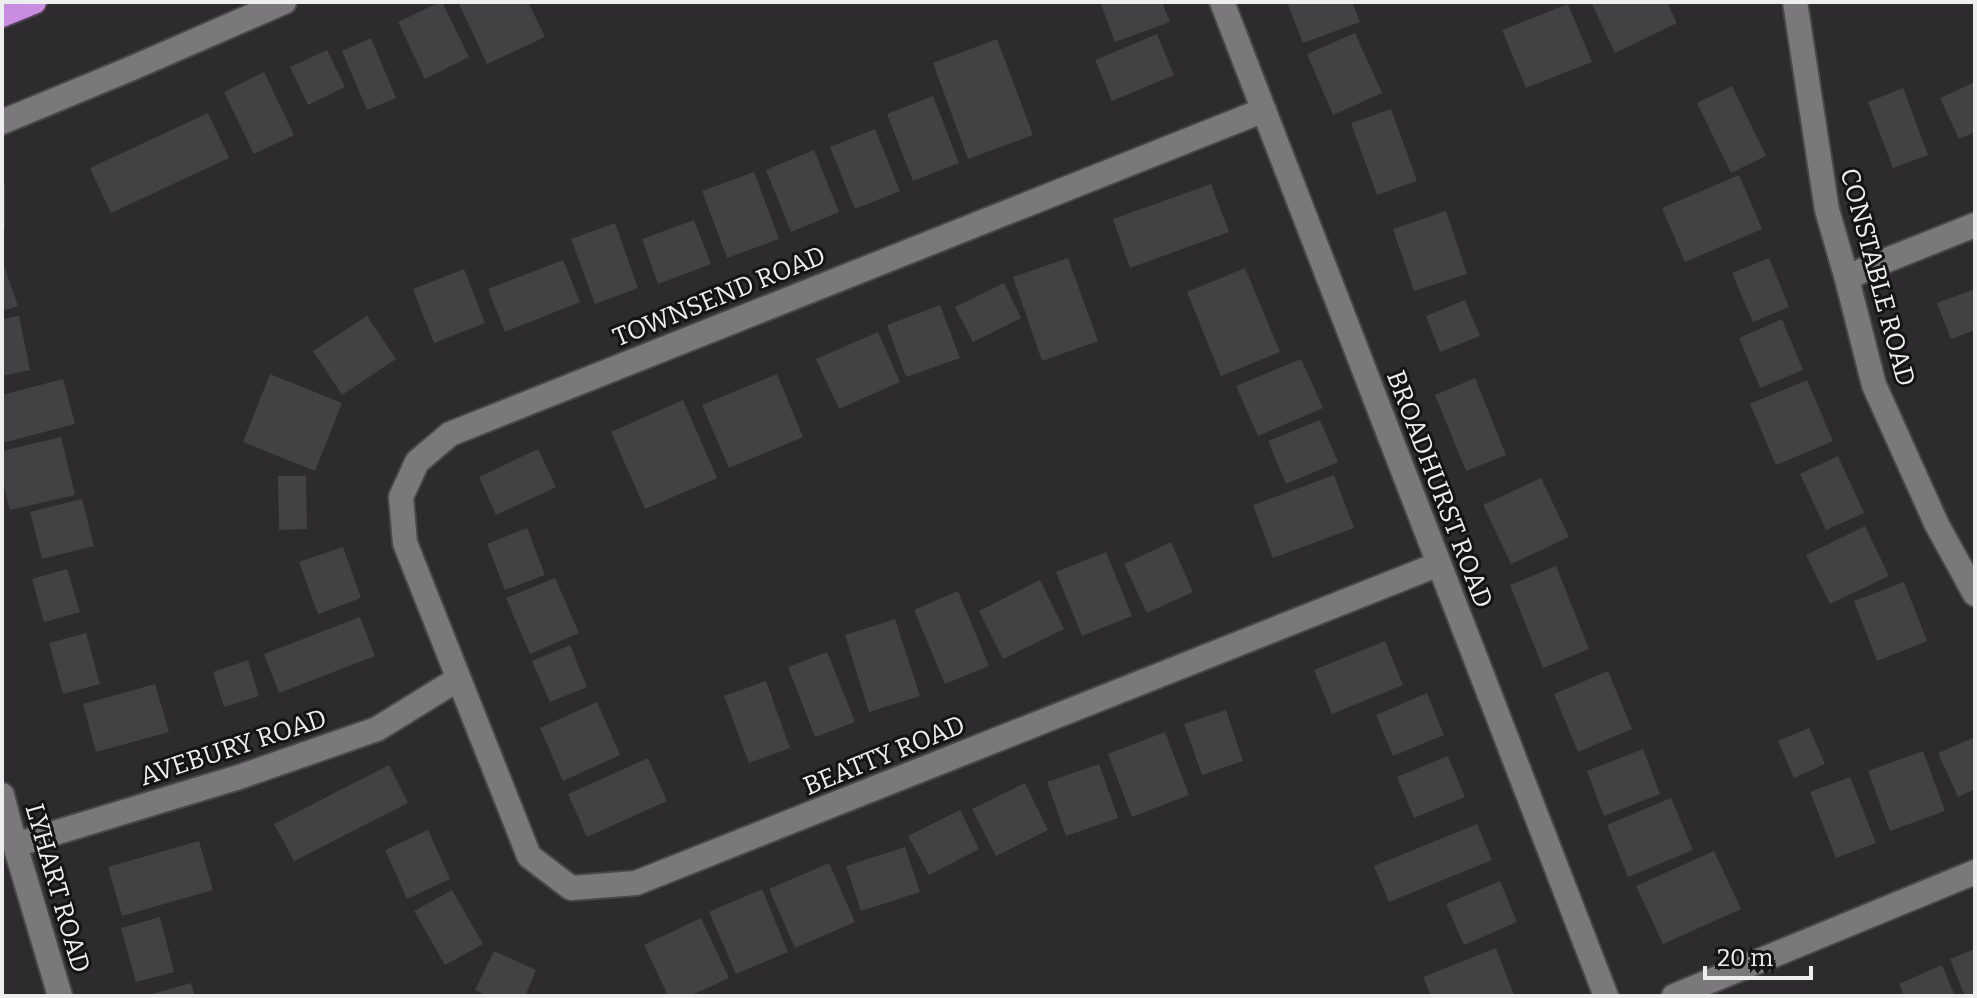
<svg xmlns="http://www.w3.org/2000/svg" width="1977" height="998" viewBox="0 0 1977 998" font-family="Bitter,serif">
<rect width="100%" height="100%" fill="#2d2b2d"/>
<path fill="#424143" d="M440 2H442L469 57 425 79 398 22Z
M458 2H528L545 37 487 64Z
M1100 2H1162L1170 22 1115 42Z
M1287 2H1352L1360 22 1303 43Z
M1591 2H1667L1677 23 1615 53Z
M1568 4 1592 62 1526 88 1502 30Z
M1355 33 1382 93 1333 115 1307 54Z
M1157 34 1174 75 1112 101 1095 60Z
M371 38 396 98 367 110 342 51Z
M997 39 1033 135 968 159 933 63Z
M327 50 345 87 308 105 290 67Z
M264 72 294 135 254 154 224 92Z
M1975 82V132L1959 139 1940 98Z
M1732 86 1766 156 1731 173 1697 103Z
M1903 88 1928 155 1893 168 1868 102Z
M933 96 959 163 913 181 887 114Z
M1391 109 1417 181 1377 195 1351 123Z
M208 113 229 158 111 213 90 168Z
M875 129 900 191 855 209 830 147Z
M814 150 839 212 791 232 766 170Z
M754 172 779 239 727 258 702 191Z
M1739 175 1762 229 1685 262 1662 208Z
M2 183H5V230H2Z
M1211 184 1229 232 1130 268 1113 219Z
M1446 211 1467 274 1414 291 1393 229Z
M694 220 711 264 658 284 642 239Z
M615 223 638 288 595 304 571 239Z
M1068 258 1098 341 1042 361 1013 277Z
M1769 258 1789 307 1753 322 1732 273Z
M2 260 18 306 2 311Z
M563 260 580 302 505 332 488 289Z
M1245 268 1280 352 1221 376 1187 292Z
M464 269 485 323 434 343 413 289Z
M1004 283 1021 318 973 342 955 307Z
M1975 289V330L1951 339 1937 303Z
M1465 300 1480 336 1440 352 1426 316Z
M940 305 960 358 906 377 887 325Z
M19 316 30 370 2 376V319Z
M367 316 396 359 342 395 313 351Z
M1782 319 1803 370 1760 388 1739 338Z
M878 332 900 382 839 409 816 359Z
M1301 359 1323 408 1258 436 1236 386Z
M270 374 342 403 315 471 243 442Z
M777 374 803 437 729 468 702 405Z
M1475 378 1506 455 1466 471 1435 395Z
M63 379 75 424 2 443V395Z
M1807 380 1833 441 1776 465 1750 404Z
M683 400 717 478 645 509 611 432Z
M1320 420 1338 462 1286 484 1268 441Z
M61 437 75 495 10 510 2 479V451Z
M538 449 556 487 496 515 479 477Z
M1838 456 1864 513 1826 530 1800 474Z
M1334 475 1354 528 1273 558 1253 505Z
M278 476H306L307 529 279 530Z
M1541 478 1569 537 1511 564 1483 505Z
M82 499 94 546 42 559 30 512Z
M1865 526 1889 576 1830 604 1806 555Z
M527 528 545 575 505 590 487 544Z
M1171 542 1193 592 1147 613 1124 564Z
M343 547 361 598 318 614 299 562Z
M1106 552 1132 616 1082 636 1056 572Z
M1556 566 1589 649 1543 668 1510 585Z
M67 569 80 612 44 622 32 579Z
M555 578 579 633 530 654 506 598Z
M1040 580 1064 629 1003 659 979 611Z
M1904 582 1927 641 1877 661 1854 601Z
M958 591 989 666 945 684 914 610Z
M360 617 375 656 279 693 264 654Z
M895 619 920 696 869 712 845 635Z
M86 633 100 684 63 694 49 643Z
M1385 641 1403 685 1332 714 1314 670Z
M570 645 587 687 550 702 532 661Z
M827 652 855 722 815 737 788 667Z
M248 660 259 696 224 707 213 672Z
M1608 671 1632 729 1578 752 1554 694Z
M766 681 790 748 749 763 724 696Z
M155 684 169 732 96 752 83 704Z
M1427 693 1444 735 1393 756 1376 715Z
M597 702 620 755 563 781 540 728Z
M1226 710 1243 761 1202 775 1184 724Z
M1809 728 1825 764 1794 778 1778 741Z
M1165 732 1189 795 1132 817 1108 754Z
M1975 737V789L1958 797 1938 753Z
M1643 749 1660 794 1604 816 1587 771Z
M1923 751 1945 811 1890 831 1868 771Z
M1448 756 1465 797 1414 818 1397 777Z
M648 758 667 801 587 837 568 794Z
M1099 764 1118 818 1066 836 1047 782Z
M389 765 408 803 294 861 274 824Z
M1850 777 1876 843 1836 858 1810 792Z
M1025 783 1048 830 996 856 972 809Z
M1671 798 1693 850 1628 877 1607 825Z
M960 810 979 849 929 875 908 836Z
M1477 824 1492 860 1389 902 1374 866Z
M428 830 450 879 407 899 385 850Z
M199 841 213 890 122 916 108 867Z
M905 847 920 892 861 911 846 866Z
M1714 851 1741 909 1663 944 1636 886Z
M829 863 855 922 795 948 769 889Z
M1500 881 1517 922 1464 945 1446 904Z
M762 889 788 952 736 974 709 912Z
M452 890 483 944 445 965 414 911Z
M160 917 174 972 136 982 121 928Z
M701 918 729 978 690 996H668L644 945Z
M1496 948 1514 995 1431 996 1423 977Z
M1975 949V996H1965L1950 959Z
M494 951 536 970 525 996H488L475 990Z
M1942 965 1955 996H1904L1899 984Z
M191 983 195 996H149V995Z"/>
<g fill="none" stroke-linecap="round" stroke-linejoin="round">
<g stroke="#494849" stroke-width="28">
<path id="minor" d="M1222 2 1606 996
M1795 2 1827 210 1847 279 1874 385 1937 525 1975 594
M1264 110 450 434 417 462 401 497 405 543 529 856 571 888 636 883 1439 564
M2 122 130 69 284 2
M1847 279 1867 268 1975 225
M2 795 15 845 60 996
M15 845 239 777 377 729 458 679
M1674 996 1975 872"/>
</g>
<g stroke="#494849" stroke-width="28">
<path id="highway" d="M2 15 34 2"/>
</g>
<use href="#minor" stroke="#7a787b" stroke-width="24"/>
<use href="#highway" stroke="#ca8cde" stroke-width="24"/>
</g>
<g text-anchor="middle" stroke-width="6" stroke-linejoin="round" paint-order="stroke">
<g font-size="26" fill="#efeeef" stroke="#151415">
<text transform="translate(1878 277) rotate(75)" y="9">CONSTABLE ROAD</text>
<text transform="translate(719 296) rotate(-22)" y="9">TOWNSEND ROAD</text>
<text transform="translate(1440 489) rotate(69)" y="9">BROADHURST ROAD</text>
<text transform="translate(233 747) rotate(-18)" y="9">AVEBURY ROAD</text>
<text transform="translate(884 755) rotate(-22)" y="9">BEATTY ROAD</text>
<text transform="translate(58 888) rotate(74)" y="9">LYHART ROAD</text>
</g>
</g>
<rect width="1977" height="998" fill="none" stroke="#efeeef" stroke-width="8"/>
<path d="M1705 966v12h106v-12" fill="none" stroke="#efeeef" stroke-width="4"/>
<text x="1717" y="966" font-size="24" fill="#efeeef" stroke="#151415" stroke-width="6" paint-order="stroke">20 m</text>
</svg>
